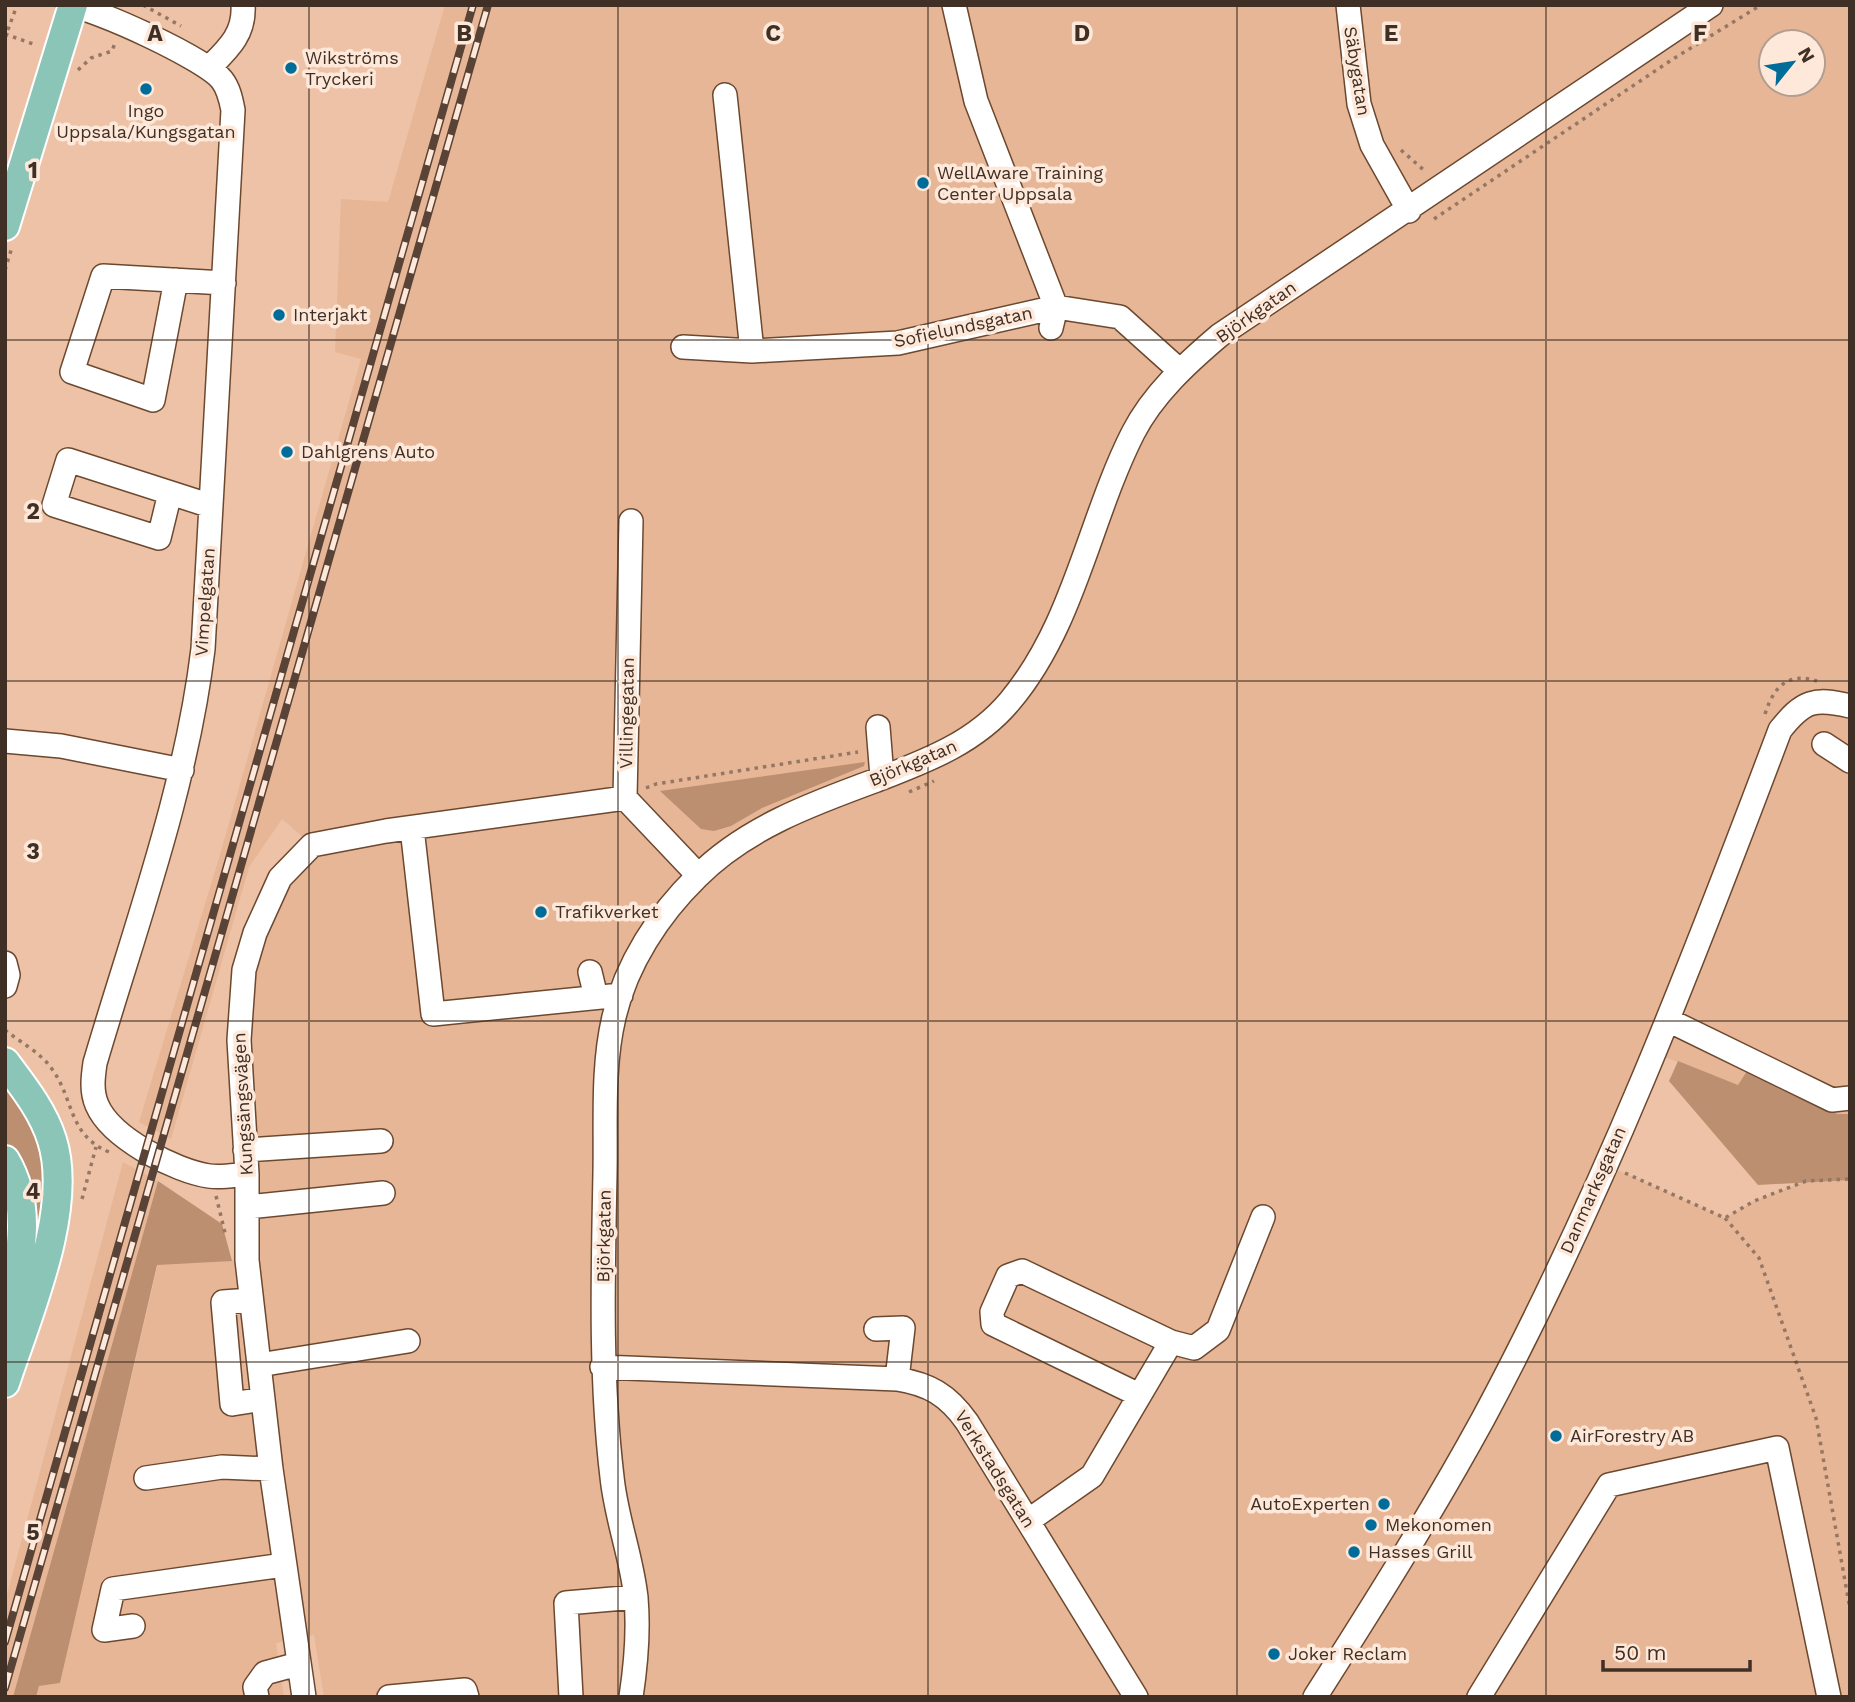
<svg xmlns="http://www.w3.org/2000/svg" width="1855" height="1702" viewBox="0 0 1855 1702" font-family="'Work Sans',sans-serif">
<rect width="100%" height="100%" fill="#edc2a6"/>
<path fill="#e7b696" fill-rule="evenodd" d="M445 5H1850V1114H1837L1749 1069 1738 1085 1654 1053 1604 1164 1725 1218 1754 1201 1806 1181 1850 1179V1697H324L314 1635 276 1643 284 1697H36L39 1686 60 1683 158 1264 246 1260 239 1040 255 933 312 845 282 819 249 867 171 1139 139 1122 219 858 361 359 335 352 341 199 388 202ZM1771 42H1813V84H1771Z
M123 1162 158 1181 15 1697H5V1602Z"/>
<path fill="#bc8f71" d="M865 762 864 766 762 808 731 826 714 831 701 829 660 791Z
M1678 1061 1738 1085 1749 1068 1837 1114H1850V1180L1758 1185 1669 1081Z
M5 1079 38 1128 47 1193 24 1312 10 1152 5 1144Z
M158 1181 222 1224 232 1261 157 1265 60 1683 39 1686 36 1697H13Z"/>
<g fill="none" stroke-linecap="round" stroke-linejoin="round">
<g stroke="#6c482f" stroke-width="26">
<path id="minor" d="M68 5C95 8 206 59 222 80 229 89 231 100 233 110L203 649C186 790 135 927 95 1063 93 1077 91 1091 97 1105 111 1138 175 1171 209 1176 221 1178 235 1175 247 1174
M954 5 976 101 1056 307 1051 328
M1348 5 1359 104 1372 145 1409 211
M209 68C228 49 245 34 243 5
M725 95 752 351
M176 280 153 400 72 372 103 276 224 283
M683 347 752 351 898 343 1056 307 1120 317 1179 370
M170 493 159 538 54 505 68 460 211 506
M631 521 625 798 698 875
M878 727 882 777
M5 741 61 746 182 770
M1824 744 1850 761
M412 828 433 1014 621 995
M5 963 8 975 5 986
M590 972 596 997
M1668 1020 1832 1100 1850 1098
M245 1150 381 1141
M248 1207 383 1193
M251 1300 223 1302 232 1404 263 1399
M876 1329 903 1328 897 1379
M259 1365 408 1341
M602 1367 897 1379C929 1384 948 1395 967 1422L1136 1697
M1139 1395 993 1324 992 1312 1008 1276 1022 1271 1171 1342
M146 1478 222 1467 271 1469
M1028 1521 1092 1476 1171 1342 1194 1348 1218 1330 1263 1217
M133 1626 104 1630 113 1589 284 1565
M257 1697 255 1687 265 1673 298 1664
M304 1697 271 1469 247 1260V1174L239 1040 244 970 255 933 280 878 312 845 386 831 625 798
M389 1697 465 1690 467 1697
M571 1697 566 1603 636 1597
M631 1697C636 1664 639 1632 636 1598 632 1558 616 1518 612 1477 600 1376 603 1275 605 1173 606 1122 602 1067 614 1017 626 964 659 914 697 877 745 828 814 803 877 780 926 761 975 743 1010 701 1074 625 1089 520 1133 433 1153 394 1187 363 1220 335L1711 5
M1315 1697C1373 1606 1431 1514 1483 1419 1601 1199 1692 964 1780 730 1803 701 1814 697 1850 706
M1479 1697 1609 1485 1777 1448 1829 1697"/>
</g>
<g stroke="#fff" stroke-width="32">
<path id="major" d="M5 226 73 5
M5 1062C23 1086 43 1111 52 1140 74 1209 27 1316 5 1383
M5 1160C37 1214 16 1270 5 1326"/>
</g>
<path stroke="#957764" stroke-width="3.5" stroke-dasharray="3.5 5" stroke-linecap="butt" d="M143 5 181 26
M5 34 36 45
M5 38 17 5
M78 70 91 58 112 51 115 43
M1401 150 1426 172
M1434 219 1673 59 1761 5
M5 270 12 247
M1765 714C1774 686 1788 672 1817 681
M646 788 656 784 858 752
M909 792 934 781
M5 1030C20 1042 41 1053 52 1069 74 1099 68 1135 109 1152
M1625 1173 1725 1218 1754 1201 1806 1181 1850 1179
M216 1196 225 1233
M82 1199 96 1147
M1725 1218 1759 1258 1816 1418 1850 1609"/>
<use href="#minor" stroke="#fff" stroke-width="23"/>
<use href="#major" stroke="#8bc5b8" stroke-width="28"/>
<g stroke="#584336" stroke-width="8">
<path id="rail" d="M5 1642 473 5
M5 1688 488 5"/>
</g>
<use href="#rail" stroke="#fee8d9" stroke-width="5" stroke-dasharray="16" stroke-linecap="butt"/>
</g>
<path fill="none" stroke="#402f24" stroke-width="2" stroke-opacity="0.55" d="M309 5V1697M618 5V1697M928 5V1697M1237 5V1697M1546 5V1697M5 340H1850M5 681H1850M5 1021H1850M5 1362H1850"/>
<g fill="#006c99" stroke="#fee8d9" stroke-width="2.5">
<circle cx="291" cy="68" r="7"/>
<circle cx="146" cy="89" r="7"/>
<circle cx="923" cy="183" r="7"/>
<circle cx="279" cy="315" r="7"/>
<circle cx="287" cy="452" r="7"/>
<circle cx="541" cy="912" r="7"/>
<circle cx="1556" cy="1436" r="7"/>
<circle cx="1384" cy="1504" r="7"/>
<circle cx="1371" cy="1525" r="7"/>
<circle cx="1354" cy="1552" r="7"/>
<circle cx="1274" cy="1654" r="7"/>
</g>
<g text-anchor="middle" stroke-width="7" stroke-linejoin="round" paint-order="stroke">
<g font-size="18" fill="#402f24" stroke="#fee8d9" text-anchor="start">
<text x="305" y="64">Wikströms<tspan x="305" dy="21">Tryckeri</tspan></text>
<text x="146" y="117" text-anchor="middle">Ingo<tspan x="146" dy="21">Uppsala/Kungsgatan</tspan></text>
<text x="937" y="179">WellAware Training<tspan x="937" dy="21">Center Uppsala</tspan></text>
<text x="293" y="321">Interjakt</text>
<text x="301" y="458">Dahlgrens Auto</text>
<text x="555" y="918">Trafikverket</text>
<text x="1570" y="1442">AirForestry AB</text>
<text x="1370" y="1510" text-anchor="end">AutoExperten</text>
<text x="1385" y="1531">Mekonomen</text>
<text x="1368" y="1558">Hasses Grill</text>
<text x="1288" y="1660">Joker Reclam</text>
</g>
<g font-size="18" fill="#402f24" stroke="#fee8d9">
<text transform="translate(1357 71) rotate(81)" y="6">Säbygatan</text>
<text transform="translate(1256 312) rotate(-35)" y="6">Björkgatan</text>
<text transform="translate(963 327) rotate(-12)" y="6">Sofielundsgatan</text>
<text transform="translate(205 602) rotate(-86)" y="6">Vimpelgatan</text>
<text transform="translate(627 713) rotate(-89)" y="6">Villingegatan</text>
<text transform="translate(913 763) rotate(-23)" y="6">Björkgatan</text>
<text transform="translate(243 1104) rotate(-93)" y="6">Kungsängsvägen</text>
<text transform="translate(1593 1190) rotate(-66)" y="6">Danmarksgatan</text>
<text transform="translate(604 1236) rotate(-89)" y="6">Björkgatan</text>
<text transform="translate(995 1469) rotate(58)" y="6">Verkstadsgatan</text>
</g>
</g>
<g font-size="23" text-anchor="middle" font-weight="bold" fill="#402f24" stroke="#fee8d9" stroke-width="7" stroke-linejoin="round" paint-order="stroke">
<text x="155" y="41">A</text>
<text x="464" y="41">B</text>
<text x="773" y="41">C</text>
<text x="1082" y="41">D</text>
<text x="1391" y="41">E</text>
<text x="1700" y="41">F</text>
<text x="33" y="178">1</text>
<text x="33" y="519">2</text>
<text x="33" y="859">3</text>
<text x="33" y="1199">4</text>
<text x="33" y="1540">5</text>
</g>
<rect width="1855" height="1702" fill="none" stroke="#402f24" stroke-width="14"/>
<g transform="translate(1792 63) rotate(60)"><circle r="33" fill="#fee8d9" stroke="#b29e91" stroke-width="2"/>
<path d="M0-5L12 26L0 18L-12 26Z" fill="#006c99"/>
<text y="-10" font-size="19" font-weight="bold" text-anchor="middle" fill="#402f24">N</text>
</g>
<path d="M1603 1660v10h147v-10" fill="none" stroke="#402f24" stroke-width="3.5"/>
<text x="1614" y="1660" font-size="21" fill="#402f24" stroke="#fee8d9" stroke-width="5" paint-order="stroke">50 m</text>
</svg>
